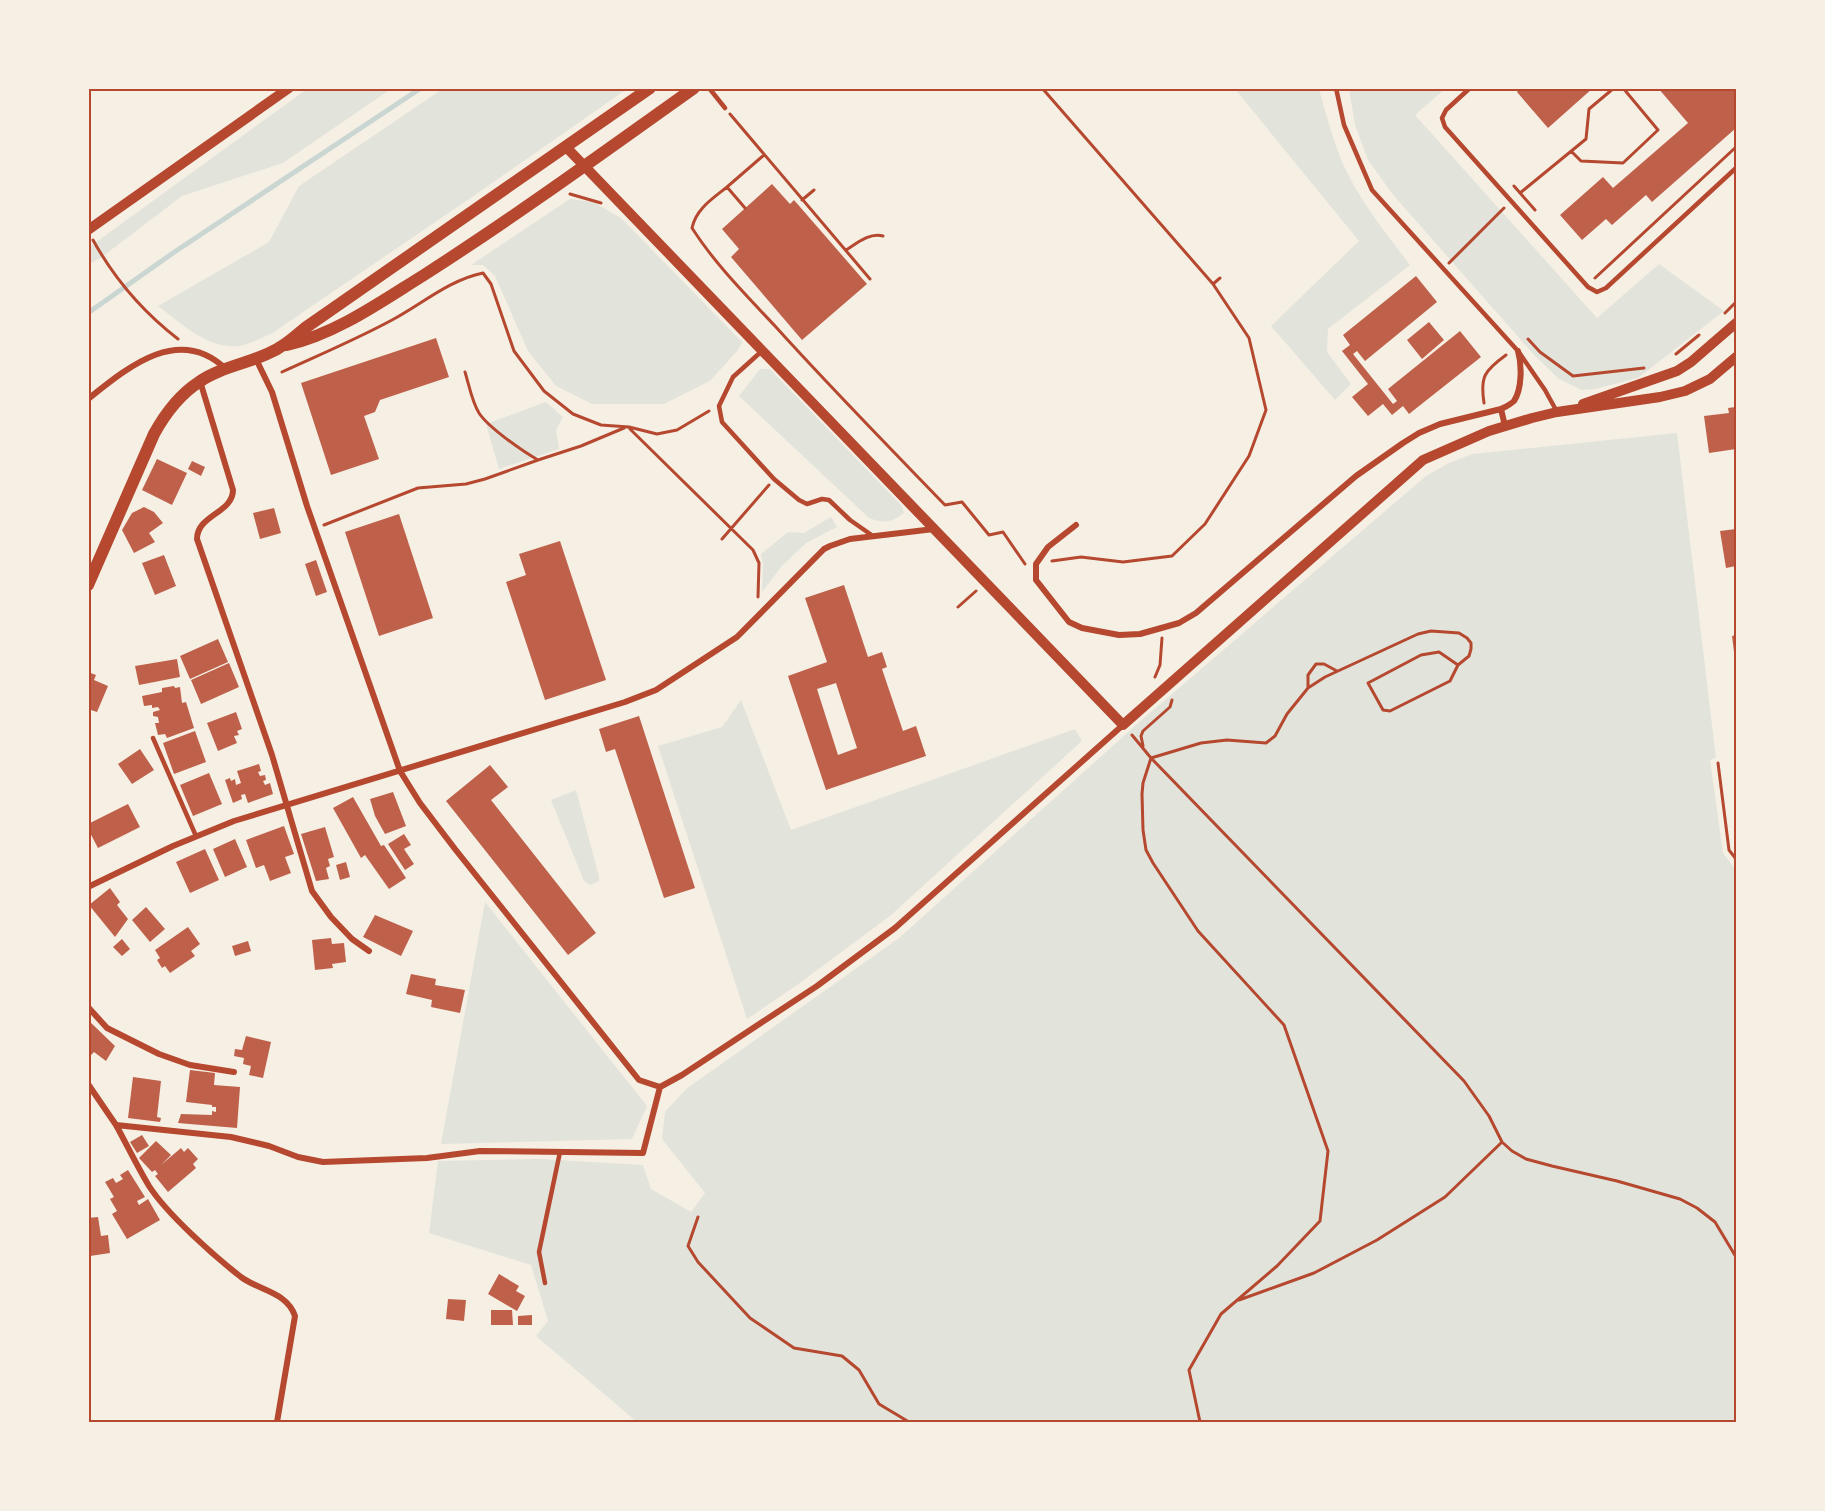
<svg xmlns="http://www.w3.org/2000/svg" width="1825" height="1511" viewBox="0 0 1825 1511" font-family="'Nunito Sans',sans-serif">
<rect width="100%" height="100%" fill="#f6efe4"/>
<path fill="#e2e4dc" d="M444 88 627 89 472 197 271 334C261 338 250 344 240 346 208 350 181 323 158 306L269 242 299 186Z
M307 89H391L283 163 182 196 102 257 89 264 88 248Z
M1235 89H1319C1326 114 1333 140 1343 164 1359 200 1386 233 1410 265L1328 329 1327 352 1351 384 1335 400 1271 326 1359 241Z
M1349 89H1445L1415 115 1597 318 1659 264 1724 311 1638 378 1595 389 1582 390 1559 379 1536 357 1394 196 1368 160 1355 125Z
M570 199 593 202 621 218 742 342 738 350 710 381 664 404H592L556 386 528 351 495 276 483 265H471Z
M760 369H770L902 506 904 513C892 522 884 524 869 518L739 396Z
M546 402 563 417 556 430 559 449 499 469 486 424Z
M1677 433 1716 758 1710 760 1723 853 1736 870V1422H637L536 1336 548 1321 531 1265 429 1233 438 1161 539 1159 643 1165 651 1189 691 1212 705 1193 662 1139 665 1112 686 1089 899 938 1137 724 1426 476 1449 463 1472 454Z
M831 517 837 527 806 543 782 566 762 592 763 566 761 554 788 532 804 533Z
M741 700 791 830 1075 729 1082 741 890 916 797 985 747 1019 658 746 722 727Z
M576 790 599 877V881L590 885 584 881 551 800Z
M485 902 647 1106 632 1139 441 1144Z"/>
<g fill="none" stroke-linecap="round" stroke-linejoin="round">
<path stroke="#c9d6d2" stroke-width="5" d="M88 313 173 253 421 88"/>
</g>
<path fill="#bf614a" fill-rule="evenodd" d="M1520 88H1593L1548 128 1517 92Z
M1658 88H1736V128L1652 202 1646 195 1612 225 1606 219 1582 240 1560 215 1603 177 1613 188 1688 123Z
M772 184 790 204 794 200 867 284 802 340 731 257 739 249 722 229Z
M1416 276 1437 302 1365 361 1357 351 1353 354 1393 404 1397 401 1388 389 1460 331 1481 357 1409 414 1403 406 1392 415 1383 404 1368 416 1352 397 1368 384 1342 351 1350 345 1343 335Z
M1429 322 1444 340 1422 359 1407 340Z
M436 338 449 377 380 400 375 412 364 416 379 459 331 475 301 383Z
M1736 407V449L1709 453 1704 416 1729 413 1728 408Z
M157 459 187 473 172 505 142 490Z
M192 461 205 467 201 476 188 469Z
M144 507 154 512 163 523 149 533 155 542 134 553 122 530 132 513Z
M274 508 281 533 260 539 253 513Z
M399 514 433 618 379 636 345 532Z
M1736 529V566L1726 568 1720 531Z
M560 541 606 680 545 700 506 582 526 575 519 554Z
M164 555 176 586 155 595 142 563Z
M316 560 327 592 316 596 305 564Z
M844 585 868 657 882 652 887 667 882 669 903 731 916 726 926 756 826 790 788 676 827 662 805 598ZM836 683 857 748 838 755 817 689Z
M1736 635V660H1735L1732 636Z
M218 639 228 662 190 679 180 656Z
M177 659 180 677 139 685 135 666Z
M229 663 239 687 201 704 191 680Z
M88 672 96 675 94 680 108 686 97 712 88 709Z
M174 686 175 688 180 687 182 703 186 702 194 728 167 738 165 734 158 735 155 723H159L158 717 153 716V712L160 710 158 707 152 708V705L144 706 142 696 162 692V688Z
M236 712 242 729 237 731 239 735 234 736 237 743 218 751 207 723Z
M639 716 695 888 664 898 615 749 606 752 599 729Z
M195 731 206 762 174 774 163 743Z
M140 749 154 770 132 784 118 764Z
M259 764 261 771 258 772 260 776 265 775 266 780 263 781 265 785 270 783 273 794 248 803 245 794 241 795 242 799 233 803 225 780 230 778 231 781 235 779 236 785 241 783 237 771Z
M490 765 508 787 491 800 596 933 568 955 446 801Z
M209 773 222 804 193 816 180 785Z
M393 792 406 826 385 834 375 816 370 799Z
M353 797 381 846 384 845 406 878 389 889 365 855 361 858 333 808Z
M128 804 140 827 98 848 88 829V824Z
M284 826 294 854 285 857 291 873 270 881 264 865 256 868 246 840Z
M325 827 334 857 328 859 330 866 326 868 329 879 316 881 301 834Z
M404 834 411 845 404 849 414 864 405 870 388 844Z
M235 839 247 867 225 877 213 849Z
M205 849 219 880 190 893 176 862Z
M346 862 350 877 340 880 336 865Z
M110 888 120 902 117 905 128 919 115 937 89 905Z
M146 907 165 929 150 942 132 920Z
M375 915 413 931 401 956 363 937Z
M188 927 200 944 191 951 195 956 170 973 165 966 162 968 157 960 160 958 155 950Z
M331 938 332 944 344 943 346 962 332 964 333 968 315 970 312 940Z
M122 939 130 949 122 956 113 947Z
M248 941 251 951 235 956 232 946Z
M411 974 436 979 435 985 465 990 460 1013 431 1007 432 1000 406 994Z
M88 1020 115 1046 106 1061 94 1052 88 1058Z
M246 1036 271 1042 263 1078 249 1075 251 1066 243 1064 244 1058 234 1056 235 1049 242 1050Z
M190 1070 215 1073 214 1085 240 1087 237 1128 178 1123 181 1114 212 1115V1111L216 1112V1107H212V1105L186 1102Z
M133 1077 161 1081 157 1117 161 1118 160 1122 128 1118Z
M142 1135 149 1146 137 1153 130 1142Z
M156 1141 171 1155 161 1165 181 1148 184 1152 188 1148 198 1159 193 1164 196 1168 168 1192 155 1176 158 1174 155 1170 152 1172 139 1158Z
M128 1170 145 1197 137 1201 139 1205 148 1199 160 1220 127 1239 112 1214 117 1211 110 1199 114 1197 105 1182 113 1178 116 1183 123 1179 120 1175Z
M98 1217 101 1236 108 1235 110 1253 90 1256 88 1218Z
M499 1274 519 1286 516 1291 525 1296 517 1311 488 1294Z
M448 1299 466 1300 464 1321 446 1319Z
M491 1310H512L513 1325H491Z
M532 1315V1325H518V1316Z"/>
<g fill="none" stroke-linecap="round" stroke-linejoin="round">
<path stroke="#b5482f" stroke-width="3" d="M1042 88 1213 284 1220 278
M730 114 870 279
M1571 151 1581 161 1623 163 1658 130 1623 88
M1514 186 1535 210
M727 187C712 199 696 209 692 228 715 264 746 295 775 326 830 387 888 446 945 505L962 502 989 535 1003 532 1025 564
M1520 193 1586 139 1589 109 1614 88
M570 194 601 203
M802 200 814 190
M745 208 727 187 764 155
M93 240C114 278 143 312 178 339
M846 250C857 243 870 232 883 236
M1449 263 1504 208
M1595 278 1736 147
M1725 313 1736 302
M1528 339 1540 352 1573 376 1644 368
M1676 354 1699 335
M282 372C319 355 357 339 392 320 422 304 449 280 483 273L491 284 514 351 544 391 573 414 601 425 629 427 657 434 677 430 709 411
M465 372C469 385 472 402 479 413 488 427 522 451 538 460L581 446 624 428
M1484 403C1480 377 1484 371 1506 355
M630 429 753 550 759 563 758 597
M324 525 418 488 466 484 485 479 538 460
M722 539 769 485
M1052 561 1081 557 1123 562 1172 556 1205 524 1249 456 1266 410 1249 338 1213 284
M958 607 976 591
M1458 665 1439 652 1421 655 1368 683 1383 710 1390 711 1450 681 1458 665 1469 656 1471 649V643L1467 638 1459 633 1431 631 1418 634 1325 677 1308 688 1287 714 1275 736 1266 743 1227 740 1201 743 1151 758 1464 1081 1489 1116 1502 1142 1512 1151 1526 1159 1552 1166 1617 1181 1680 1199 1697 1208 1715 1222 1736 1257
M1155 677 1160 665 1162 638
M1308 688V675L1316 664H1324L1337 671
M1132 735 1151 758 1143 783 1142 794 1143 830 1146 850 1153 863 1198 931 1284 1025 1328 1151 1320 1221 1277 1266 1221 1314 1189 1370 1200 1422
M1143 746 1141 736 1143 731 1170 707 1172 700
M1718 763 1729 850 1736 859
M698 1217 688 1246 698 1262 750 1318 794 1348 842 1356 859 1370 879 1404 909 1422
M1239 1300 1314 1273 1377 1240 1445 1197 1502 1142"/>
<path stroke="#b5482f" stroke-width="4.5" d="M709 88 725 108
M1336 88 1344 125 1372 190 1518 351 1545 390 1556 410
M1470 88 1446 110 1442 118 1445 127 1588 287 1597 292 1606 288 1736 168
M763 350 733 377 719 406 722 422 774 479 799 500 807 504 822 499 829 500 850 520 873 536
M153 738 196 836
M545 1283 539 1252 560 1152"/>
<path stroke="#b5482f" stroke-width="6" d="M256 359 272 392 307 506 400 771 420 803 455 849 639 1080 660 1087
M200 381 233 490C233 513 197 515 197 539L272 755 312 891 331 917 352 939 369 951
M88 399C128 367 179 324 226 369
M1501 409C1505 407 1510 405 1514 401 1522 389 1522 365 1518 351
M1076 525 1048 547 1036 564V580L1069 622 1082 628 1119 635 1140 634 1179 623 1196 613 1356 476 1403 443 1419 433 1440 424 1501 409 1505 426
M88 887 173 846 234 821 625 702 656 690 737 637 824 549 830 546 850 539 934 529
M88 1007 107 1028 159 1054 190 1065 234 1072
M88 1084 116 1125 231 1137 269 1146 298 1157 323 1162 427 1158 480 1151 643 1153 660 1087 682 1075 817 986 895 928 1123 725
M116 1125C127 1145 137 1166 149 1186 167 1214 214 1256 241 1277 260 1291 287 1292 295 1316L277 1422"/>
<path stroke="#b5482f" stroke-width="10" d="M566 147 1123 725 1423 460 1489 431 1532 418 1557 412 1660 397 1685 391 1710 379 1736 357
M88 230 289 88
M1583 404 1677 371 1691 362 1736 323"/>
<path stroke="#b5482f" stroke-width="12" d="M287 345C336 334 382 301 424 275 516 216 604 152 694 88
M88 585 154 434C165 414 179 395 199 382 219 368 245 364 267 354 282 348 293 338 305 328L650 88"/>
</g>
<rect width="1825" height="1511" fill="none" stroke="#f6efe4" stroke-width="180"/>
<rect x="90" y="90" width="1645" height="1331" fill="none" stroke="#b5482f" stroke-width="2"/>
</svg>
